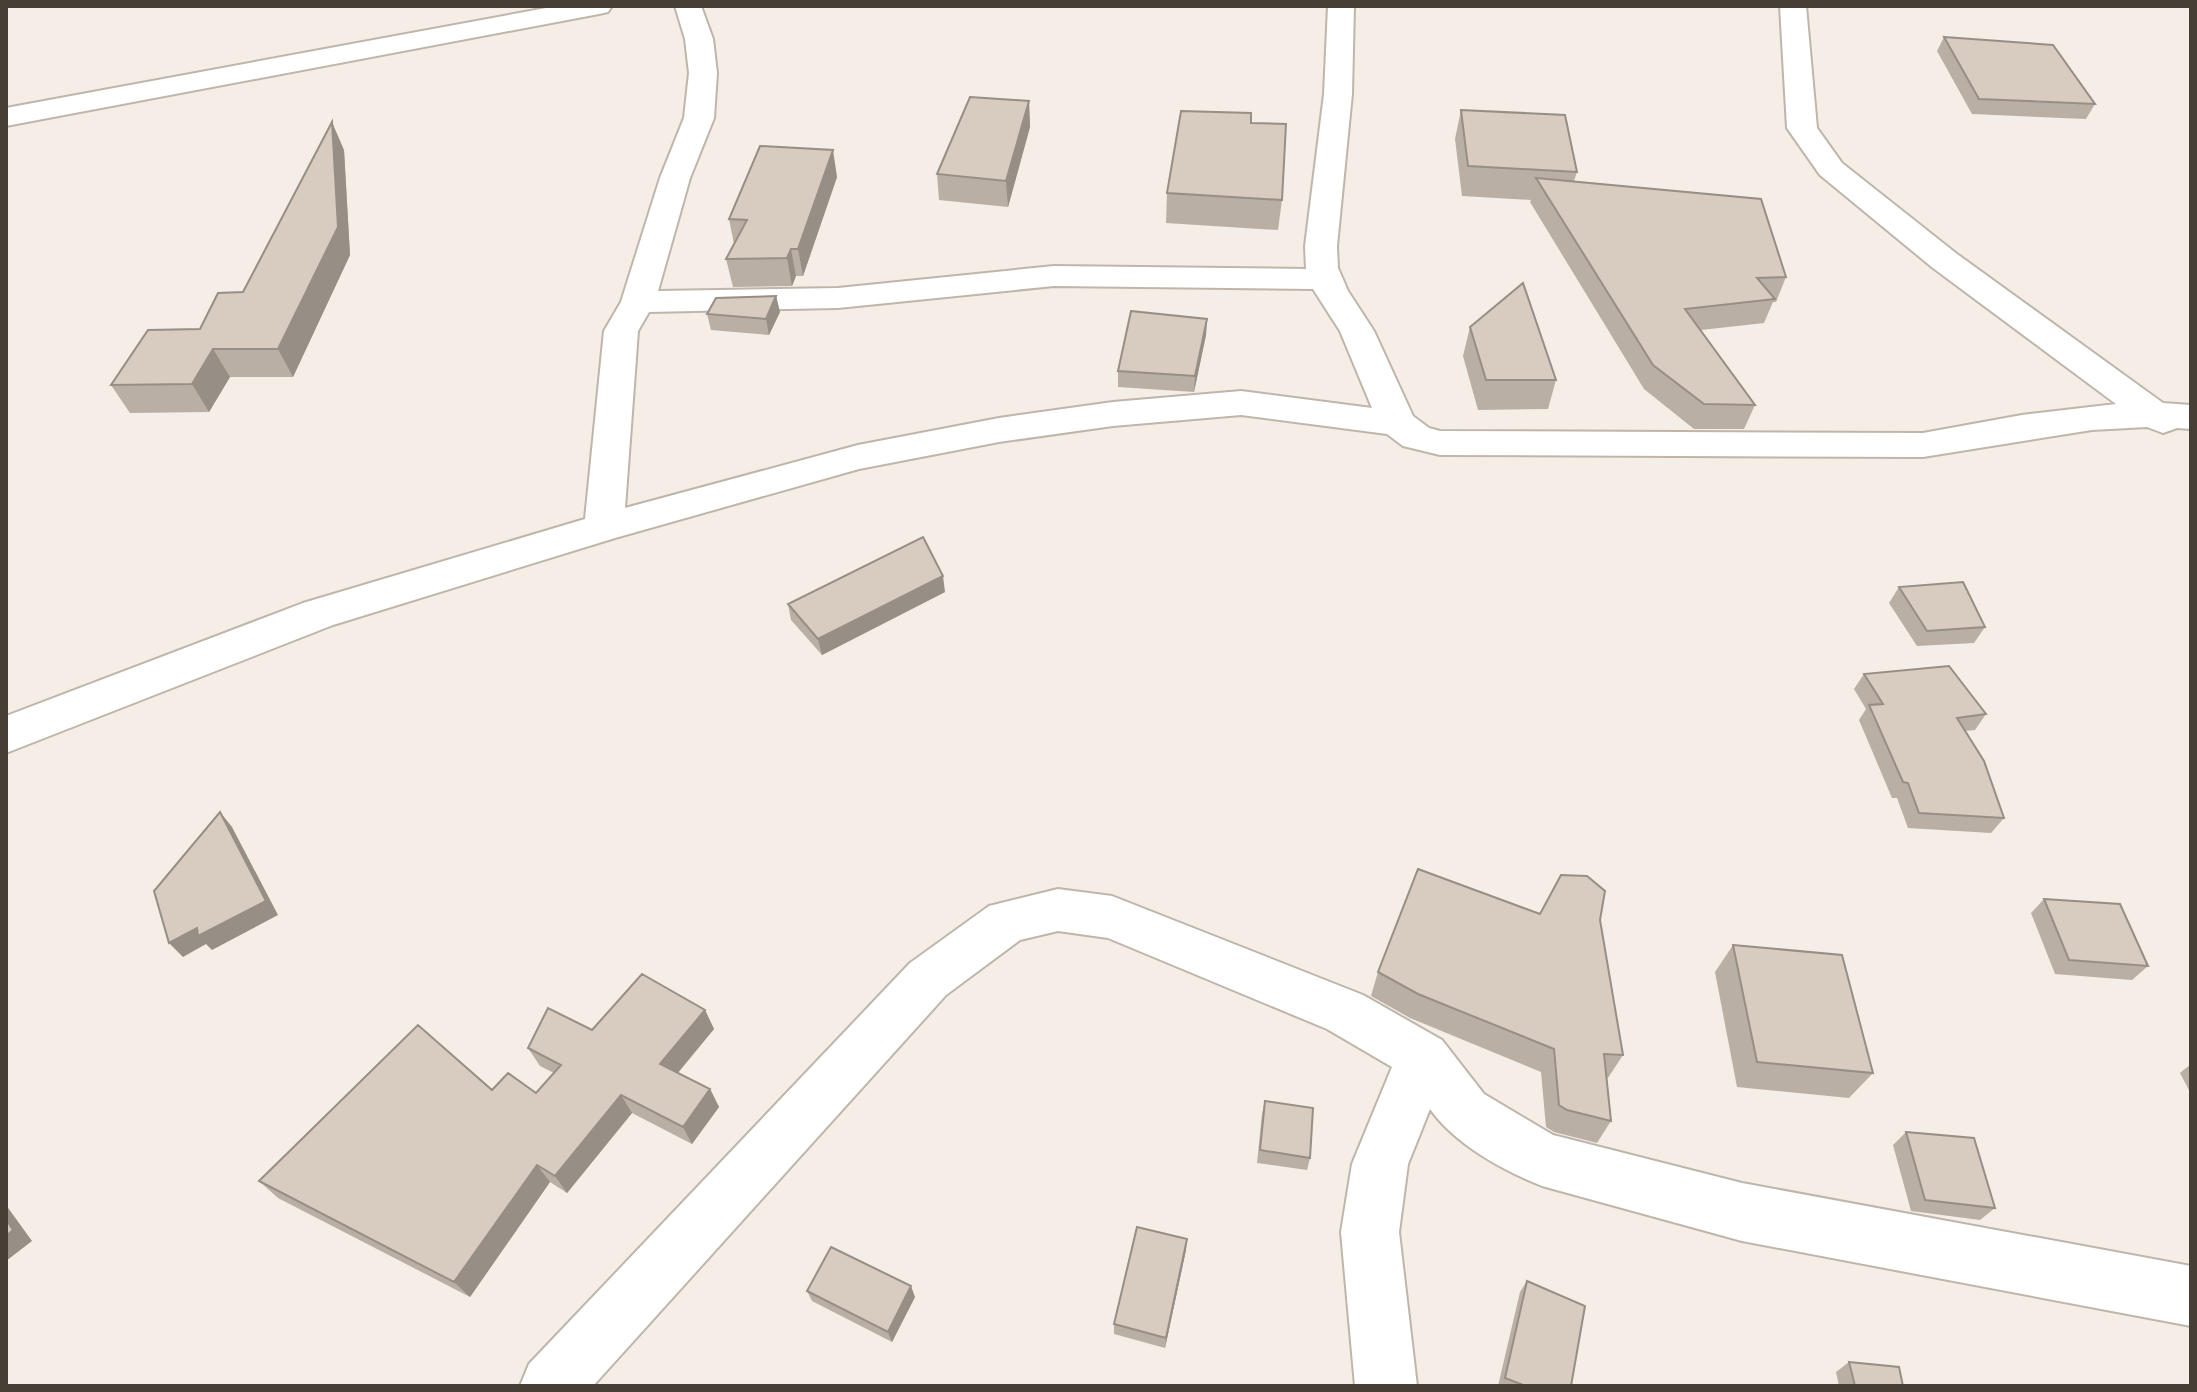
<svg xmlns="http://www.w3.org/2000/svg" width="2197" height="1392" viewBox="0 0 2197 1392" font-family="'Sofia Sans Condensed',sans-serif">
<rect width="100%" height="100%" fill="#f4eee7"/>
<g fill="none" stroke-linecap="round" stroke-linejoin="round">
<g stroke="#bfb5aa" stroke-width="4">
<path id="minor" d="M557 6H612L608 12 599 14 6 126V108Z
M675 6H701L713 39 717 73 714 118 690 178 658 291 838 288 1054 266 1306 269 1305 246 1324 94 1328 6H1354L1352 94 1337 246 1338 268 1348 291 1374 331 1413 416 1429 428 1440 431 1923 433 2022 415 2116 404 1933 268 1820 175 1787 128 1780 6H1806L1817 128 1842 163 1957 254 2163 403 2191 405V429L2177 428 2163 433 2147 427 2092 430 1923 457 1440 455 1403 446 1387 434 1241 415 1113 426 999 442 859 469 615 538 333 625 6 753V716L303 603 585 519 604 331 621 302 660 178 684 118 689 73 685 39ZM1054 286 1313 289 1340 331 1372 408 1241 391 1113 402 999 418 858 445 625 508 638 331 649 312 838 308Z
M1058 889 1112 896 1363 995 1442 1040 1484 1094 1553 1135 1742 1183 2191 1266V1326L1742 1241 1542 1186C1502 1170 1455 1144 1430 1109L1408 1164 1399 1232 1417 1386H1355L1341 1232 1352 1164 1392 1067 1327 1029 1108 938 1058 931 1020 940 946 995 593 1386H520L529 1364 910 963 989 906Z"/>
</g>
<use href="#minor" fill="#fff" fill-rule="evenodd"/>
</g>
<path fill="#baafa5" d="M1944 37 2095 104 2086 119 1972 114 1937 51Z
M1029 101 1030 127 1008 207 939 200 937 174Z
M1461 110 1577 172 1574 181 1786 277 1776 302H1773L1764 323 1701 330 1755 405 1744 429H1694L1644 389 1530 202 1531 200 1462 196 1455 139Z
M1251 123 1282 200 1278 230 1166 223 1167 193Z
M344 150 350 255 293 377H230L209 412 130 413 111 385 200 329 243 292Z
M837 177 803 276H796L792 286 733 287 726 259 734 244 729 219Z
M776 296 780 312 769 335 711 330 707 314Z
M1207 319 1206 335 1194 392 1118 387V371Z
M1470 327 1556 380 1548 409 1478 410 1463 356Z
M1899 587 1985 627 1974 643 1917 646 1889 603Z
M945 592 822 655 791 620 788 604Z
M1864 674 1986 714 1975 730 1965 731 2004 818 1991 833 1908 828 1897 798H1892L1859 720 1866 709 1854 689Z
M2044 899 2148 966 2132 980 2055 974 2031 913Z
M1540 914 1600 920 1623 1055 1608 1078H1607L1611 1121 1597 1143 1554 1132 1546 1127 1541 1072 1410 1018 1371 996 1378 972Z
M1733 945 1873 1073 1849 1098 1737 1087 1715 972Z
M705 1010 714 1029 678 1073 710 1089 719 1107 692 1144 632 1113 567 1193 550 1182 470 1297 278 1198 259 1181 492 1090 536 1093 554 1073 540 1066 528 1048 592 1030Z
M2191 1064V1094L2180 1073Z
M1265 1101 1310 1158 1307 1170 1257 1163 1262 1114Z
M1906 1132 1995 1208 1980 1220 1911 1211 1893 1145Z
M1186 1250 1165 1348 1114 1334V1324Z
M1527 1281 1571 1386H1498L1520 1292Z
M807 1291 915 1297 892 1342 812 1301Z
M1849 1362 1903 1386H1839L1836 1372Z"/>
<path fill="#978e86" d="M1029 101 1030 127 1008 207 1006 181Z
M332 122 344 150 350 255 293 377 278 349Z
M833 150 837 177 803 276 798 249Z
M791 249 796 276 792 286 787 258Z
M776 296 780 312 769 335 766 319Z
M1207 319 1206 335 1194 392 1195 376Z
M213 349 230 377 209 412 192 384Z
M943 576 945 592 822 655 818 639Z
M220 812 232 827 278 915 212 950 206 944 183 957 169 943 197 928Z
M705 1010 714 1029 670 1082 660 1064Z
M710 1089 719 1107 692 1144 683 1127Z
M621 1095 632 1113 567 1193 555 1176Z
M537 1165 550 1182 470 1297 454 1282Z
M6 1205 32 1241 6 1261Z
M1187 1239 1186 1250 1165 1348 1166 1338Z
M911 1286 915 1297 892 1342 888 1332Z"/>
<path fill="#d8cbc0" stroke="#978e86" stroke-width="2" d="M1944 37 2053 45 2095 104 1979 99Z
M970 97 1029 101 1006 181 937 174Z
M1461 110 1565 115 1577 172 1468 166Z
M1181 111 1251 113V123L1286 124 1282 200 1167 193Z
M332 122 338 227 278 349H213L192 384 111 385 148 330 200 329 218 293 243 292Z
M760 146 833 150 798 249H791L787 258 726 259 747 220 729 219Z
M1536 178 1761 199 1786 277 1757 278 1775 299 1685 309 1755 405 1704 404 1653 365Z
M1523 283 1556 380H1486L1470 327Z
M776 296 766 319 707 314 716 298Z
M1131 311 1207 319 1195 376 1118 371Z
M923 537 943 576 818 639 788 604Z
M1963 582 1985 627 1927 631 1899 587Z
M1949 666 1986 714 1957 718 1984 761 2004 818 1919 813 1908 783 1903 782 1869 705 1883 704 1864 674Z
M220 812 266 901 198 936 197 928 169 943 154 891Z
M1418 869 1540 914 1561 875 1587 876 1605 891 1600 920 1623 1055 1604 1054 1611 1121 1567 1110 1559 1105 1554 1049 1418 994 1378 972Z
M2044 899 2120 904 2148 966 2069 960Z
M1733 945 1842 955 1873 1073 1757 1062Z
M642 974 705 1010 660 1064 710 1089 683 1127 621 1095 555 1176 537 1165 454 1282 259 1181 418 1025 492 1090 508 1073 536 1093 561 1065 528 1048 548 1008 592 1030Z
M1265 1101 1313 1108 1310 1158 1260 1150Z
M1906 1132 1974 1138 1995 1208 1925 1200Z
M6 1219 13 1230 6 1236Z
M1137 1227 1187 1239 1166 1338 1114 1324Z
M831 1247 911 1286 888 1332 807 1291Z
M1527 1281 1585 1306 1571 1386H1526L1505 1378Z
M1849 1362 1899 1367 1903 1386H1855Z"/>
<rect width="2197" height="1392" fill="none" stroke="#473e36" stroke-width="16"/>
</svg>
